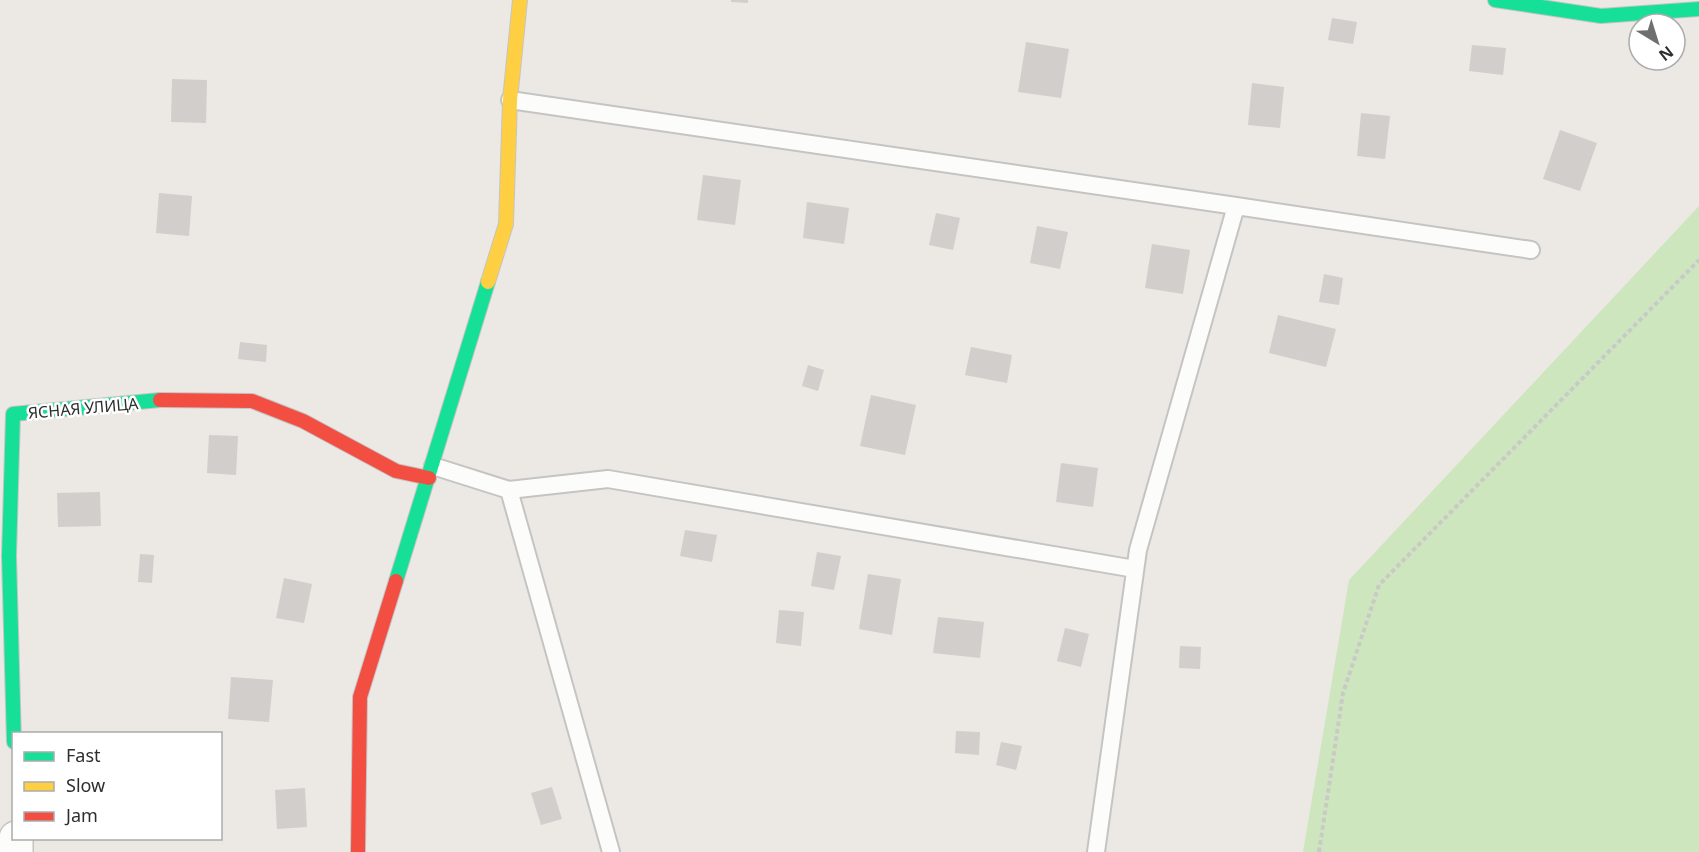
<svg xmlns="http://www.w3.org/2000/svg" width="1699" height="852" viewBox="0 0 1699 852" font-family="'Noto Sans',sans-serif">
<rect width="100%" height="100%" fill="#ece8e4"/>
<path fill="#cee6be" d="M1699 206V852H1303L1349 580Z"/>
<path fill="#d1cecb" d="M731 0H748V3L731 2Z
M1332 18 1357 22 1353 44 1328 40Z
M1026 42 1069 49 1061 98 1018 92Z
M1472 45 1506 48 1503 75 1469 71Z
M172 79 207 80 206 123 171 122Z
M1252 83 1284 87 1280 128 1248 125Z
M1361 113 1390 116 1385 159 1357 156Z
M1560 130 1597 143 1580 191 1543 179Z
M703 175 741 180 735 225 697 220Z
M159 193 192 196 189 236 156 233Z
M807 202 849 208 844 244 803 238Z
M936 213 960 218 953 250 929 245Z
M1037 226 1068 232 1060 269 1030 263Z
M1152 244 1190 250 1183 294 1145 288Z
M1324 274 1343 278 1339 305 1319 302Z
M1278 315 1336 329 1326 367 1269 353Z
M240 342 267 345 266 362 238 359Z
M971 347 1012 355 1007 383 965 375Z
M808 365 824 370 818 391 802 386Z
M871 395 916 405 905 455 860 446Z
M209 435 238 436 236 475 207 473Z
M1061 463 1098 468 1093 507 1056 502Z
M100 492 101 526 58 527 57 493Z
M685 530 717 535 712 562 680 556Z
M817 552 841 556 834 590 811 586Z
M140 554 154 555 152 583 138 582Z
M868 574 901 579 892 635 859 629Z
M284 578 312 584 304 623 276 618Z
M779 610 804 612 801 646 776 643Z
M938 617 984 622 980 658 933 653Z
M1065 628 1089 634 1081 667 1057 661Z
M1180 646 1201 647 1200 669 1179 668Z
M231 677 273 680 269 722 228 719Z
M956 731 980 732 979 755 955 753Z
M1001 742 1022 746 1016 770 996 765Z
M552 787 562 819 541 825 531 793Z
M305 788 307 827 277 829 275 790Z"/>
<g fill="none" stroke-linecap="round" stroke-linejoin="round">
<g stroke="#c5c4c5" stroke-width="20">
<path id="lane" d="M510 100 1236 206 1138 550 1096 852
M1236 206 1531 250
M433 466 509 490 611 852
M509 490 608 479 1135 569"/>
</g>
<g stroke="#c5c4c5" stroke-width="36">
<path id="street" d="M16 838V852"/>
</g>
<g stroke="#c5c4c5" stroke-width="16">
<path id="fast" d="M1495 0 1601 16 1699 9
M396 581 488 282
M14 742 9 556 13 414 160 400"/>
</g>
<g stroke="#c5c4c5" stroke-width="16">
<path id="slow" d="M488 282 506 224 510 100 520 0"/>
</g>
<g stroke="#c5c4c5" stroke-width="16">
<path id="jam" d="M160 400 252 401 303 421 396 471 429 478
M358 852 360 697 396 581"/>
</g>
<path stroke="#c9c9c8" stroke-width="4" stroke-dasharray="4.5 3" stroke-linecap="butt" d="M1319 852 1343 693 1379 585 1699 260"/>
<use href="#lane" stroke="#fcfcfb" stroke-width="16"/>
<use href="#street" stroke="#fcfcfb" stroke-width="33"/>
<use href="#fast" stroke="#16e098" stroke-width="14"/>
<use href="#slow" stroke="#ffcf43" stroke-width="14"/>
<use href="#jam" stroke="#f24e42" stroke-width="14"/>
</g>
<g text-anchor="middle" stroke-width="5" stroke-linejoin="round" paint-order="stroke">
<g font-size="16" fill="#2e2e2e" stroke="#fff">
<text transform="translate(83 408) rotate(-5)" y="6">ЯСНАЯ УЛИЦА</text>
</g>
</g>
<rect x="12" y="732" width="210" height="108" fill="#ffffff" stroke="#ababab" stroke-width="1.5"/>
<rect x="24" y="752" width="30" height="9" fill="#16e098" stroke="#ababab" stroke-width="1.5"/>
<text x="66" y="762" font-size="18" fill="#2e2e2e">Fast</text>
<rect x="24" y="782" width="30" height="9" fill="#ffcf43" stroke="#ababab" stroke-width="1.5"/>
<text x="66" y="792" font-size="18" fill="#2e2e2e">Slow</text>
<rect x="24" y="812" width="30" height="9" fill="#f24e42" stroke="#ababab" stroke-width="1.5"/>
<text x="66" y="822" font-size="18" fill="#2e2e2e">Jam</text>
<g transform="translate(1657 42) rotate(142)"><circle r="28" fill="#ffffff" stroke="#ababab" stroke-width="1.5"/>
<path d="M0-4.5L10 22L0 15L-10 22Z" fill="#706f6e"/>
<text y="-9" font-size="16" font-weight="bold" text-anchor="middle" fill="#2e2e2e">N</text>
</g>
</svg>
